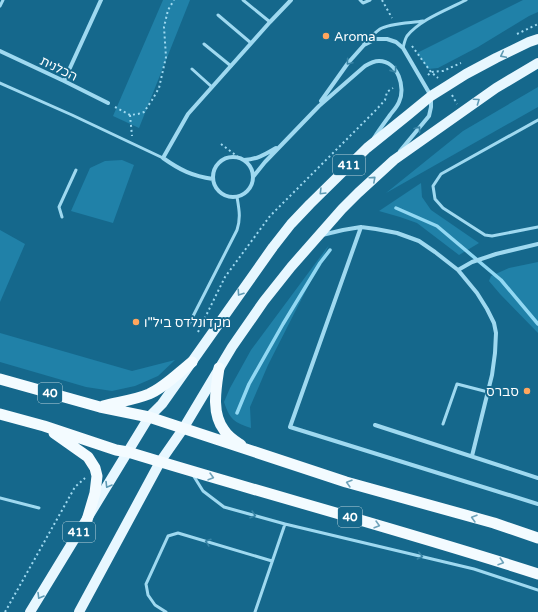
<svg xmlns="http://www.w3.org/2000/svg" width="538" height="612" viewBox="0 0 538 612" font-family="'Varela Round','Noto Sans Hebrew',sans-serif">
<rect width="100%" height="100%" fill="#15688c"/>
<path fill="#2081a8" d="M163 0H190L139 128 113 116Z
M523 0H538V12L529 16 478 47 438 68 428 69 417 53Z
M538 87V107L386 193 463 131Z
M122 160 134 165 113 223 71 211 90 168 105 161Z
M421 183 422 197 431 210 479 243 459 255 417 223 400 217 379 211Z
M0 230 25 244 0 302Z
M329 245 268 365 250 407 251 428C234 422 230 420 224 402L230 388 251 350Z
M538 262V333L500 294 489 281 491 276 509 268Z
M0 333 132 371 175 360 158 376 135 386 112 391 86 387 0 362Z"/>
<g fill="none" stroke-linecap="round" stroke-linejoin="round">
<path stroke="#91d8f3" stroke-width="3.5" d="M396 208 437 226 501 280 538 324
M237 413 249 384 283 324 320 263 330 250"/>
<path stroke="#9fd9f0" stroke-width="2" stroke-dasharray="2 3" stroke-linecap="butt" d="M382 0 392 18
M517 34 538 24
M412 46 431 72 438 78
M428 75 431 72 443 71 461 63
M452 95 457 104
M115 107 130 115 138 114 144 112 152 100 159 88 166 57 164 27 168 10 174 0
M130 115 132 136
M221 144 238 157
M198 332 225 277 270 216 376 110 385 100 387 92 393 88
M5 612 75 487 85 478"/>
<path stroke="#9fd9f0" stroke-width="3" d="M243 0 270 22
M360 0 363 3 370 0
M0 6 3 0
M218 15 251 43
M204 44 231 66
M364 44C369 39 374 33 380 29 390 23 411 23 423 21
M403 48C404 44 405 39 407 36 421 19 447 10 466 0
M192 69 212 87
M0 83 72 115 163 158
M538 120 441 174 433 186 435 199 443 208 485 235 492 236 538 227
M62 217 59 207 76 170
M188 326 237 230C241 218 239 209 237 197
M443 424 457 384 488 392
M193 475 203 491 224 507 285 524 474 569 538 590
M0 498 39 508
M166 612 155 605 148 595 146 584 168 536 178 533 272 561
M255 612 285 524"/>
<path stroke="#9fd9f0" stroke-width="4" d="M0 51 64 81 108 103
M64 81 101 0
M321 101 348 63 364 45 376 39H387L396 42 403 48 431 96V107L429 116 400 151
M213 177a20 20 0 1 1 40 0a20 20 0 1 1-40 0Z
M244 160C258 159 264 155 276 148
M253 177 265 162 319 106 365 66C370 63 374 61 379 61 398 61 406 88 399 102 397 107 393 111 390 115 385 122 379 130 374 138
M213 179C192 176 180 170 163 158L188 114 270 22 291 0
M361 227 290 427 538 504
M322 235 343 230 361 227 376 229 397 233 419 241 435 252 458 270 477 293 487 309 494 323 496 333 495 353 492 375 472 456
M458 270 472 262 496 254 538 244
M375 425 538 478"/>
<path stroke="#e7f7ff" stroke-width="10" d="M30 612 149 417 162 404 273 247 291 224 310 204 367 148 408 115 431 96 447 86 466 74 496 58 529 42 538 39
M79 612 160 462 183 429 232 347 264 301 291 267 342 209 358 193 394 160 496 88 538 63"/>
<path stroke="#f3fbff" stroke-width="11" d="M219 368C216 388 211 413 224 430 228 437 235 441 241 445
M0 379 100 407 149 417 346 482 494 523 538 538
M103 406C118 402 134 400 149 394 165 387 178 373 192 362
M0 414 44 426 116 450 128 452C265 494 402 530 538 574
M54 433 88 457 95 468 97 476 95 493 87 520"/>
</g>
<defs><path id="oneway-chevron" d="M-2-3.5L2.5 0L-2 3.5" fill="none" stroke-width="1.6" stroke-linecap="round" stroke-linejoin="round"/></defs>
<g stroke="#5e9ab4">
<use href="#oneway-chevron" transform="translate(503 55) rotate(154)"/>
<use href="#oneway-chevron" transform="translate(477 101) rotate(-35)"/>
<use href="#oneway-chevron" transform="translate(373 179) rotate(-42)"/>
<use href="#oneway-chevron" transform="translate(322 192) rotate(135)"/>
<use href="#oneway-chevron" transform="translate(240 293) rotate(124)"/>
<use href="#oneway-chevron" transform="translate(108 485) rotate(121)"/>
<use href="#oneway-chevron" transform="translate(40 596) rotate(121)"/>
</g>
<g stroke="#3884a5">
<use href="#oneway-chevron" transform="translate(349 62) rotate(130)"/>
<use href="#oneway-chevron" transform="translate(394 70) rotate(55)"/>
<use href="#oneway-chevron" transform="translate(418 129) rotate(-52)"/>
<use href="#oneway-chevron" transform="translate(253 515) rotate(16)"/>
<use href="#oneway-chevron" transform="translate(208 542) rotate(-163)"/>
<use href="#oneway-chevron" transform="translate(420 556) rotate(13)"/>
</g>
<g stroke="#6ea3ba">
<use href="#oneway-chevron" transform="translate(211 477) rotate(16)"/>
<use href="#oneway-chevron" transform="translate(349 483) rotate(-164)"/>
<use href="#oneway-chevron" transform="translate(474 518) rotate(-164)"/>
<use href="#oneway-chevron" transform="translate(377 525) rotate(16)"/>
<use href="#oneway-chevron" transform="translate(501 562) rotate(18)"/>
</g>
<g fill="#ffa65d" stroke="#15688c" stroke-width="1.5">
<circle cx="326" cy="36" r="4"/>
<circle cx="136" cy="322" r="4"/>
<circle cx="527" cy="391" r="4"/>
</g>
<g text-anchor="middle" stroke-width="4" stroke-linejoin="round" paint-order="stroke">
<g fill="#15688c" stroke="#b9d2dc" stroke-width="1">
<rect x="333" y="155" width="32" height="20" rx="3"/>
<rect x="38" y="383" width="24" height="20" rx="3"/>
<rect x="338" y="507" width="24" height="20" rx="3"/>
<rect x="63" y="522" width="32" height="20" rx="3"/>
</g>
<g font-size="12" font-weight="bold" fill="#fff">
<text x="349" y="169">411</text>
<text x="50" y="397">40</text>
<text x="350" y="521">40</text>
<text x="79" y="536">411</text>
</g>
<g font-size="13" fill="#fff" stroke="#15688c" text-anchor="start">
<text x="334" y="41">Aroma</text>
<text x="144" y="327">מקדונלדס ביל"ו</text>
<text x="519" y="396" text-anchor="end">סברס</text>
</g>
<g font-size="13" fill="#fff" stroke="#15688c">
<text transform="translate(59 68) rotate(26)" y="5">הכלנית</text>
</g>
</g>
</svg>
